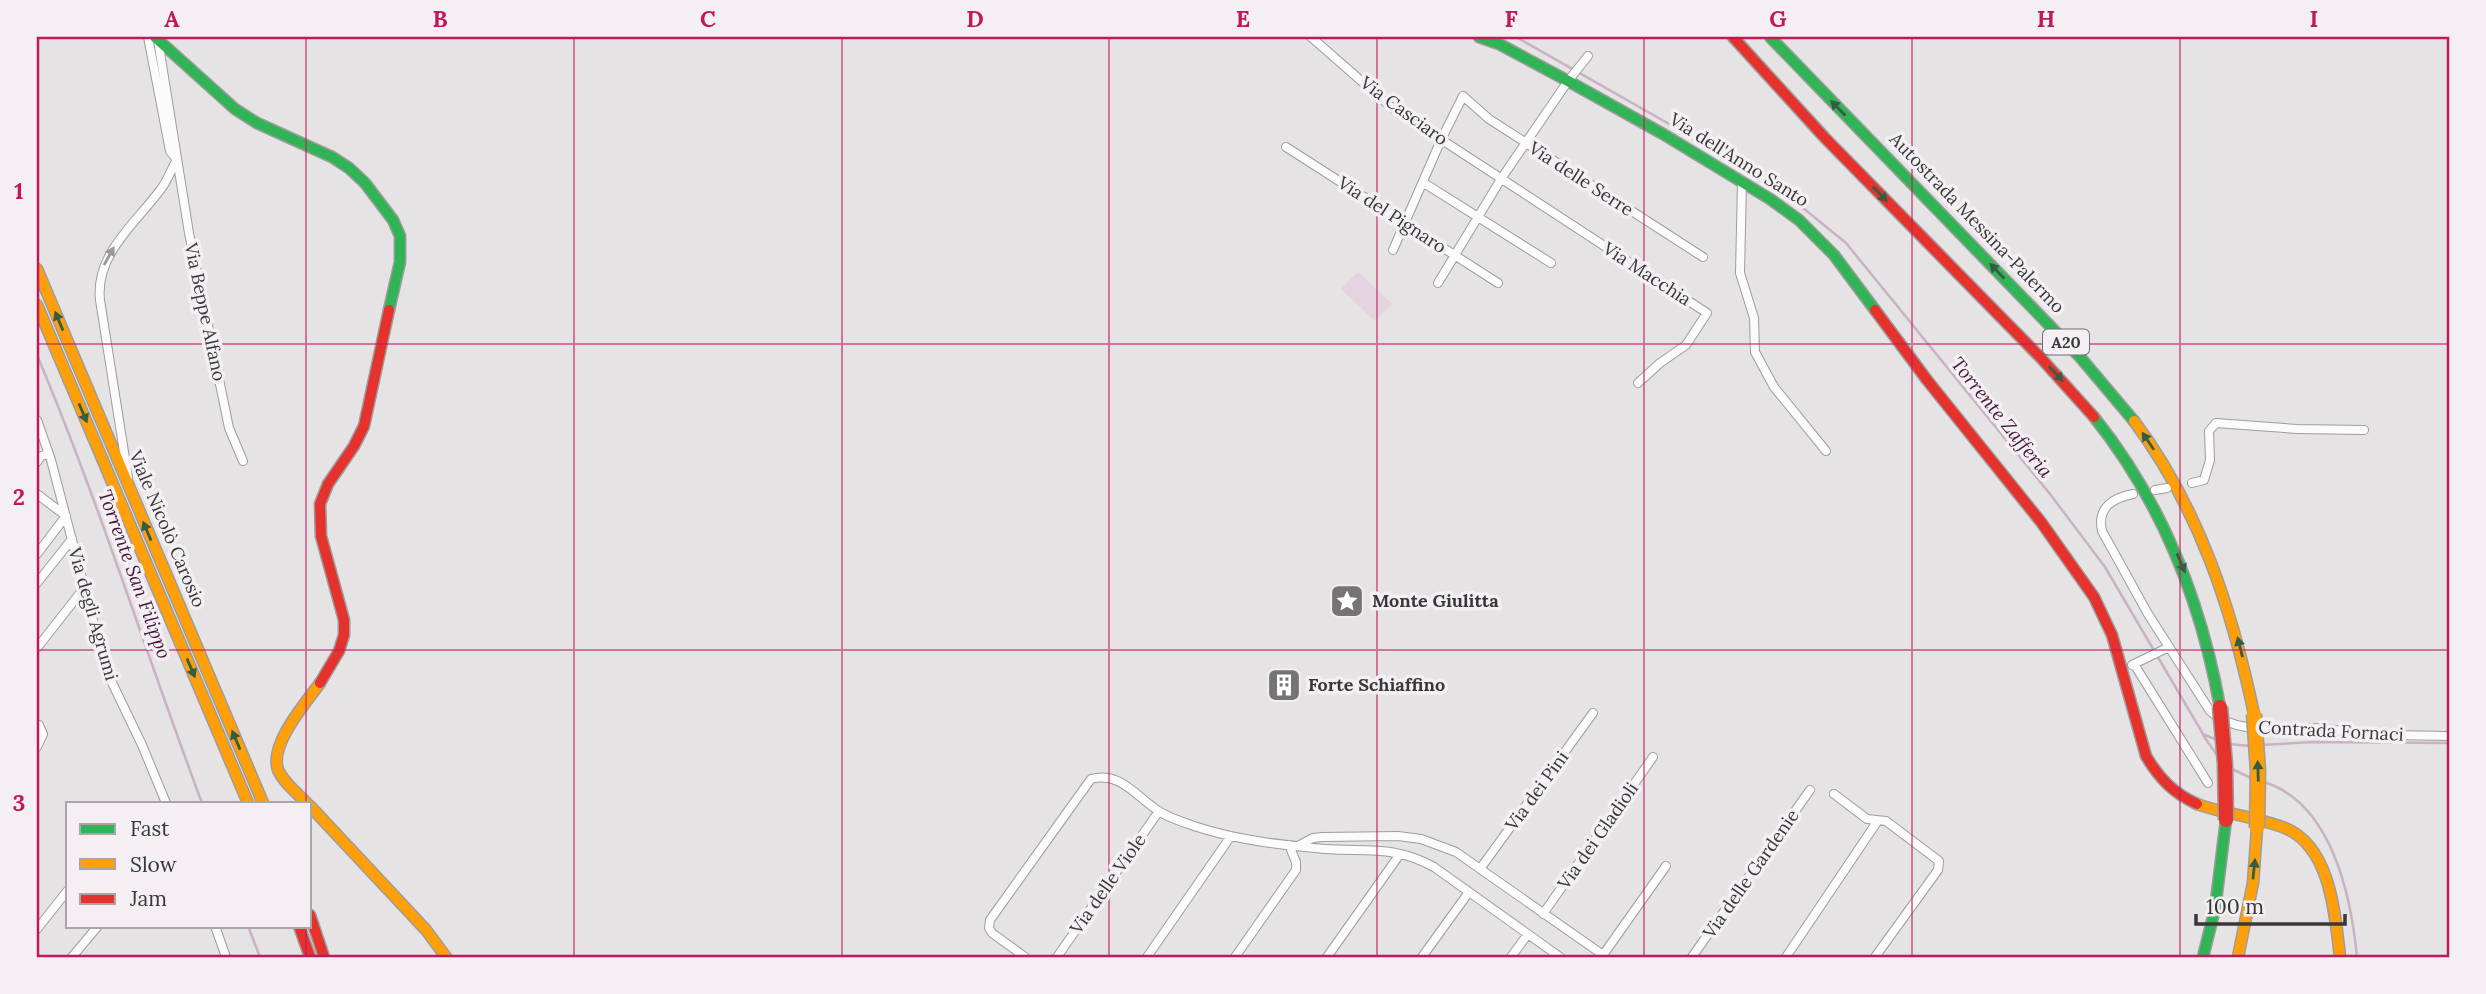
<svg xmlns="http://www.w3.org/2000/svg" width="2486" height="994" viewBox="0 0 2486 994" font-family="Lora,serif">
<rect width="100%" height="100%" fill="#e5e3e4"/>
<path fill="#e4d3e0" d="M1358 272 1392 304 1375 321 1341 289Z"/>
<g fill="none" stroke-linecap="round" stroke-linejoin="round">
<path stroke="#cab1c4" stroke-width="2.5" d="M1516 37 1736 162 1792 199 1846 243 2050 494 2105 567 2203 734 2219 741
M37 355C99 502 146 654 202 803
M2203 735 2219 758
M2229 744 2250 746
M2260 745 2314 742 2449 743
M2232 769 2251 778
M2264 782C2332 803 2351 896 2357 957
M248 926 260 957"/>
<g stroke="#9e9c9d" stroke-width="10">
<path id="street" d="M148 37 170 151 177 160
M1311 37 1390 106 1707 313 1686 345 1660 363 1638 383
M158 40 189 233 229 428 243 461
M1286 147 1498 283
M1742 182 1740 273 1754 318 1755 352 1774 387 1826 451
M1424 183 1551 263
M1393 250 1441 140 1463 96 1489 119 1703 257
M1438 283 1501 179 1568 81 1588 56
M37 420 51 460 106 670 142 745 166 803
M37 462 41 456 48 454
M128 477 100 300C95 254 136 223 161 189 168 180 171 169 177 160
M2192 483 2204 480 2210 460 2209 431 2216 423 2297 429 2364 430
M2155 490 2167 488
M37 494 66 516 37 554
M2133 494C2113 498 2097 507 2102 531L2148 614 2210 711C2238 736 2280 727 2314 728 2334 729 2354 733 2373 734 2399 736 2424 735 2449 736
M37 583 72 539
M37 648 84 588
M2134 664 2208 783
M2132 665 2169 647
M37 725H39L43 734 37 747
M1834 794 1867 819 1886 821 1939 861 1938 870 1875 957
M1298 846 1313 838 1322 837 1398 836 1421 839 1456 852 1606 957
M1480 869 1593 713
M1543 914 1653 757
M215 926 226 957
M37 929 68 890
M1603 955 1666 866
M72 957 98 926
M1025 957 992 933 989 928 990 920 1091 779C1121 771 1136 797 1160 812 1170 818 1182 822 1194 826 1236 840 1281 845 1325 849 1367 852 1394 845 1434 867L1560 957
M1057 957 1159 811
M1147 957 1231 836
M1235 957 1296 870V862L1289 845
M1327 957 1400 854
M1422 957 1469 892
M1511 957 1528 934
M1692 957 1810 790
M1786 957 1877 822"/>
</g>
<g stroke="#9e9c9d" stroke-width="13">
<path id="fast" d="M155 37 235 109 257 123 332 157 349 168 365 183 393 220 400 236V262L389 310
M1479 37 1499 44 1568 81 1663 134 1770 199 1799 220 1834 255 1875 310
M1770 37 2080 357 2134 421
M2094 417C2162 502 2201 601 2220 707
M2203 957 2215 909 2226 820"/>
</g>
<g stroke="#9e9c9d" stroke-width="13">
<path id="slow" d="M37 269 263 803
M37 305 248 803
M2134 421C2199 508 2232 609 2254 714
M307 803C297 793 284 783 278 770 269 744 306 703 320 683
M2197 804C2225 814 2257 817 2285 828 2331 847 2335 915 2340 957
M310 806 426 930 446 957
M2238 957 2253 883 2257 828"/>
</g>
<g stroke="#9e9c9d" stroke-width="13">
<path id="jam" d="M1733 37 1825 138 2040 357 2094 417
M1875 310 1927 380 2041 522 2094 597 2112 635 2146 756C2159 778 2173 793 2197 804
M320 683 339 651 344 635V620L321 536 320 504 328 484 354 446 364 426 389 310
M310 915 324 957
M299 926 310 957"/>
</g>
<use href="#street" stroke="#fbfbfb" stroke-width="8"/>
<use href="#fast" stroke="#30b455" stroke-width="10"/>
<use href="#slow" stroke="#ff9f0a" stroke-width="10"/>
<use href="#jam" stroke="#e5322d" stroke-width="10"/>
<g stroke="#9e9c9d" stroke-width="17" stroke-linecap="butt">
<path id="slow-bridge" d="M2254 714 2258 771 2257 828"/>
</g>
<g stroke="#9e9c9d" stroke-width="17" stroke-linecap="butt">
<path id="jam-bridge" d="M2220 707 2225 764 2226 820"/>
</g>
<use href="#slow-bridge" stroke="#ff9f0a" stroke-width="14"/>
<use href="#jam-bridge" stroke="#e5322d" stroke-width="14"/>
</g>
<defs><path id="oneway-solid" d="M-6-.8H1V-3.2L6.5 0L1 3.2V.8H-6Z" transform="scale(1.75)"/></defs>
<g fill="#365c41">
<use href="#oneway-solid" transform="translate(1838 108) rotate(-134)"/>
<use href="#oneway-solid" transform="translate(1880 194) rotate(46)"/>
<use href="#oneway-solid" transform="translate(1997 271) rotate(-134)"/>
<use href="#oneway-solid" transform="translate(59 321) rotate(-113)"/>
<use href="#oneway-solid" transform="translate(2056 374) rotate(47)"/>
<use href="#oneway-solid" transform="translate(83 413) rotate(67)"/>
<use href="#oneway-solid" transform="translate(2148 441) rotate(-124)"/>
<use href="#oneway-solid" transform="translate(147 531) rotate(-113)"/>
<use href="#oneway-solid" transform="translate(2181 563) rotate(67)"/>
<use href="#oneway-solid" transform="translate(2240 647) rotate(-104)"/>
<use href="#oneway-solid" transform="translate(191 668) rotate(67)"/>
<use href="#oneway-solid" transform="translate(236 740) rotate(-113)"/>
<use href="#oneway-solid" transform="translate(2258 771) rotate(-92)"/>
<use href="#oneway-solid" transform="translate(2254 869) rotate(-84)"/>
</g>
<use fill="#9a999a" href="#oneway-solid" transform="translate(109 256) rotate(-61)"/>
<path fill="none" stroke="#c2185b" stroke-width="2" stroke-opacity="0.55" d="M306 37V803M574 37V957M842 37V957M1109 37V957M1377 37V957M1644 37V957M1912 37V957M2180 37V957M37 344H2449M37 650H2449M306 926V957"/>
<defs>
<g id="sight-square" transform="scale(1.75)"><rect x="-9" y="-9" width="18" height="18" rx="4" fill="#757375" stroke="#f4eff2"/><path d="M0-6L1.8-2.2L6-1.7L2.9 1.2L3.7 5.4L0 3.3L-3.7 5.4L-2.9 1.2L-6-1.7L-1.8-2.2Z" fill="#fff"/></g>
<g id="building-square" transform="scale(1.75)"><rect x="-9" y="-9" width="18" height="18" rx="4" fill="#757375" stroke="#f4eff2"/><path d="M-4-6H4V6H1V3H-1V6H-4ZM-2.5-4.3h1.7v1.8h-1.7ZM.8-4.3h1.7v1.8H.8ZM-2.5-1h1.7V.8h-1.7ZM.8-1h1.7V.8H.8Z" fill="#fff"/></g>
</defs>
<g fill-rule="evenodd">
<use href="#sight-square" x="1347" y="601"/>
<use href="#building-square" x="1284" y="685"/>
</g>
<g text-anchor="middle" stroke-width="7" stroke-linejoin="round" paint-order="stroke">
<rect fill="#f4eff2" stroke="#716e70" stroke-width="2" x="2043" y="329.5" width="46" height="25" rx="5"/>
<g font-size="16" font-weight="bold" fill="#393739">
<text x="2066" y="348">A20</text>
</g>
<g font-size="18" fill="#393739" stroke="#f4eff2">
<text transform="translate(1404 111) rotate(36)" y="6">Via Casciaro</text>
<text transform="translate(1739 160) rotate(32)" y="6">Via dell'Anno Santo</text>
<text transform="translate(1581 179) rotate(33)" y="6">Via delle Serre</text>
<text transform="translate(1392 215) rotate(33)" y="6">Via del Pignaro</text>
<text transform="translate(1977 223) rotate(46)" y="6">Autostrada Messina-Palermo</text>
<text transform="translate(1647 274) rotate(33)" y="6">Via Macchia</text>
<text transform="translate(205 312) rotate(78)" y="6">Via Beppe Alfano</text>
<text transform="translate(167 529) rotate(67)" y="6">Viale Nicolò Carosio</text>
<text transform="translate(93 614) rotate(74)" y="6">Via degli Agrumi</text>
<text transform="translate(2331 731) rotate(3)" y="6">Contrada Fornaci</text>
<text transform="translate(1537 791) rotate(-54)" y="6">Via dei Pini</text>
<text transform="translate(1598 836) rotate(-55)" y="6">Via dei Gladioli</text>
<text transform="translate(1751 874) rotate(-55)" y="6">Via delle Gardenie</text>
<text transform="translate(1108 884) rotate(-55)" y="6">Via delle Viole</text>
</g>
<g font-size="18" font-weight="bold" fill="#393739" stroke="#f4eff2" text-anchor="start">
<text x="1372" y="607">Monte Giulitta</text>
<text x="1308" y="691">Forte Schiaffino</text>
</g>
<g font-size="19" font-style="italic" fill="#44183c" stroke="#f4eff2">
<text transform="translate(2002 417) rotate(51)" y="7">Torrente Zafferia</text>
<text transform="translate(135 574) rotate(70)" y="7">Torrente San Filippo</text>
</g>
</g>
<rect width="2486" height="994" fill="none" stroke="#f4eff2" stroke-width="77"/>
<rect x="66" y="802" width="245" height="126" fill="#f4eff2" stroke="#a9a5a8" stroke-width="2"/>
<rect x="80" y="824" width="35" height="10" fill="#30b455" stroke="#a9a5a8" stroke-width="2"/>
<text x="130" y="836" font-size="21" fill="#393739">Fast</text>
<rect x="80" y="859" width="35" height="10" fill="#ff9f0a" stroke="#a9a5a8" stroke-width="2"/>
<text x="130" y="872" font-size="21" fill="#393739">Slow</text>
<rect x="80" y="894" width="35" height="10" fill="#e5322d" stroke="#a9a5a8" stroke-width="2"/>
<text x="130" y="906" font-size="21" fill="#393739">Jam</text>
<path d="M2196 914v10h149v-10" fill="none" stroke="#393739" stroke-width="3.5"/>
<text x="2206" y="914" font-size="21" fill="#393739" stroke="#f4eff2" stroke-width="5" paint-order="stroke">100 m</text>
<rect x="38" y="38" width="2410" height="918" fill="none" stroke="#c2185b" stroke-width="2.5"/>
<g font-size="23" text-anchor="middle" font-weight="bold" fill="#c2185b">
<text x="172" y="27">A</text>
<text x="440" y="27">B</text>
<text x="708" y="27">C</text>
<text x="975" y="27">D</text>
<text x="1243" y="27">E</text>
<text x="1511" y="27">F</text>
<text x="1778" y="27">G</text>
<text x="2046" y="27">H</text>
<text x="2314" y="27">I</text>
<text x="19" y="199">1</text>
<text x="19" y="505">2</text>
<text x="19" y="811">3</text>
</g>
</svg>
